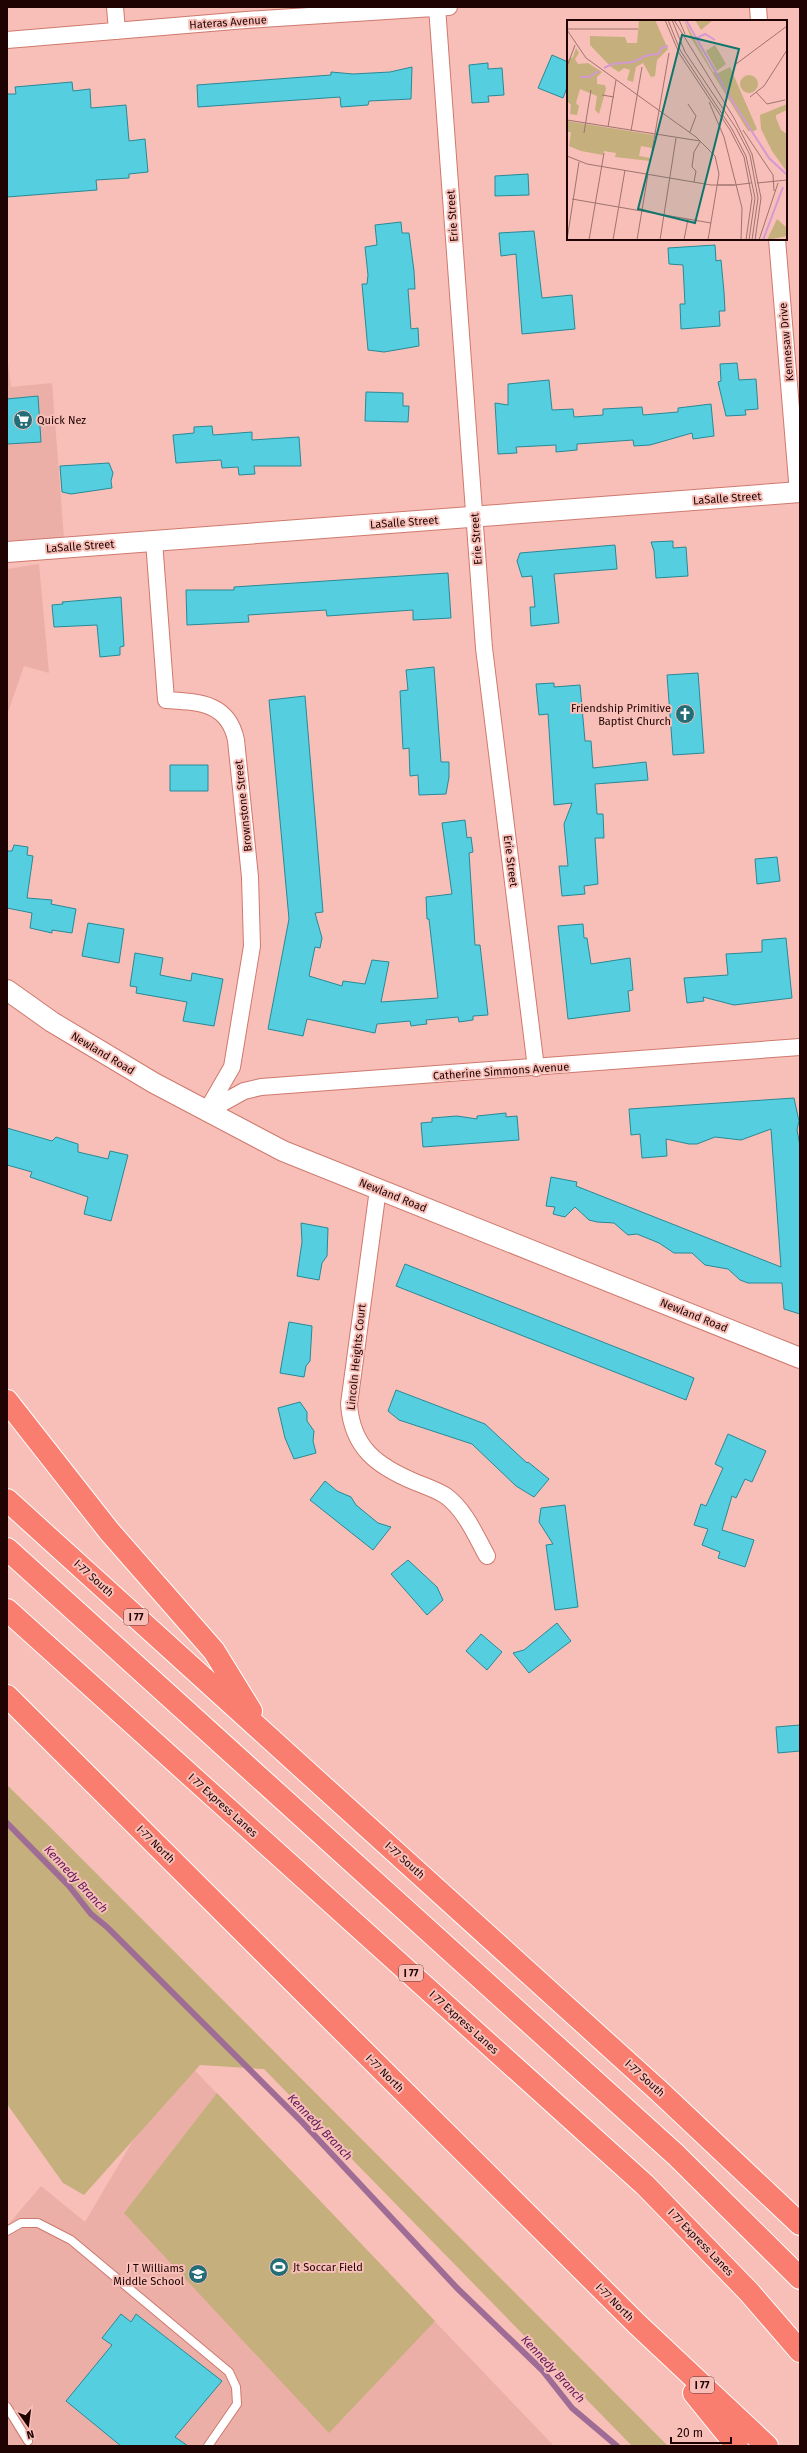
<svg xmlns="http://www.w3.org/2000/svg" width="807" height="2453" viewBox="0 0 807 2453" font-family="'Fira Sans',sans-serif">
<rect width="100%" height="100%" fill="#f7bfb7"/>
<path fill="#ebafa7" d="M7 356 11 387 52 383 64 538 7 541Z
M39 564 49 673 24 666 7 715V569Z
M182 2057 554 2446H7V2226L41 2186 85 2222Z"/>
<path fill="#c5af7c" d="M7 1785 50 1827 668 2446H632L264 2069 200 2065 84 2195 63 2183 7 2104Z
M217 2093 435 2321 329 2433 124 2213Z"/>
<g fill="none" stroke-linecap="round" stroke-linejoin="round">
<path stroke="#9e6c94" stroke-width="6" d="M7 1823 69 1886 91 1914 107 1927 302 2122 457 2288 542 2370 572 2408 617 2446"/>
</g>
<path fill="#55cfe0" stroke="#298996" d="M552 55 568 62V85L563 98 538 88Z
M488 63V69L502 68 504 95 488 96 489 102 472 103 469 65Z
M412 67 411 99 369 101 368 105 341 107 340 97 198 107 197 85 331 75V72L353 74 390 72Z
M72 82 73 91 90 89 91 108 126 105 129 141 145 139 148 172 129 174V178L96 180 97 190 7 197V94H16L15 87Z
M528 174 529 195 495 196V176Z
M401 222 402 233H409L414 271 415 289H408L411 329 418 328 419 346 384 352 368 350 362 284H367L368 275 365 247 377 245 375 225Z
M534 231 542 298 572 295 575 329 522 334 516 254 501 256 499 233Z
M715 245 716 261 721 260 724 292 725 311H719L720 326 681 329 680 304H685L683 265 669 264 668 248Z
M737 363 739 380 756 379 758 409 745 410 746 415 726 416 718 382 721 381 720 364Z
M549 380 552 410 573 409 574 417 603 415V409L642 407 643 415 678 412V408L711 404 714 436 693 439 692 433 650 445 634 446 633 440 577 444V450L556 452V445L516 447 517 453 498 454 495 403 508 405V384Z
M366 392 403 393V406H409L408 422 365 421Z
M38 396 41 442 7 444V399Z
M212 426 213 435 252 432V440L299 437 301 466H254L255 474 239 475 238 467 222 468 221 460 176 463 173 435 194 433V427Z
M109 463 113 473 111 481 112 488 71 494 62 492 60 466Z
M673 541V548L686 547 688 576 656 578 654 551 651 542Z
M615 545 617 569 554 574 559 623 531 626 530 607H535L532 576 522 577 517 561 520 553Z
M448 573 451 618 413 620V610L327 616 326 610 248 615 249 622 187 625 186 590H234V587Z
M121 597 124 646 120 647V655L100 657 97 625 54 627 52 605 63 604 62 602Z
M434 667 441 762H449V777L446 794 419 795 418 775 410 776 409 748 403 749 400 691 408 690 406 670Z
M698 673 704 753 673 755 667 675Z
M554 683V687L580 685 585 741H591L593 768 646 762 648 780 595 784 597 814H603L604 838H595L598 884 584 886 585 894 562 896 559 866H568L564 824 572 803 554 805 548 714 539 715 536 684Z
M305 696 323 912 315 913 322 938 320 948 315 947 309 976 342 986 343 981 365 984 372 960 389 962 381 1002 438 998 429 919H427L426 897 452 894 442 823 465 820 467 838 471 837 473 852 469 853 475 945H480L488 1015 473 1016V1020L459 1022 458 1017 426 1020 427 1024 418 1025 411 1026 410 1021 377 1024 375 1033 307 1019 303 1036 268 1029 289 919 269 700Z
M170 765H208V791H170Z
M14 845 28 847 27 855 33 856 27 898 52 900 51 904 76 909 72 933 52 930V933L30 928 32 913 7 908V851H12Z
M777 857 780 881 757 884 755 859Z
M88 923 124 929 119 963 82 956Z
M583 924 584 938H587L591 964 630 958 633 990 628 991 630 1011 568 1019 558 926Z
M786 938 792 998 734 1005 703 997 704 1001 687 1003 684 978 728 975 726 954 762 952V940Z
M135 953 163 958 160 975 191 981 192 973 223 979 214 1026 183 1021 187 1002 136 993 137 987 130 986Z
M794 1098 799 1121 797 1130 800 1146V1314L784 1309 782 1283H748L740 1280 728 1269 705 1265 692 1253H674L659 1243 637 1234 628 1235 614 1223 597 1222 589 1220 575 1207 565 1217 553 1214 555 1207 546 1206 551 1177 577 1182 576 1186 781 1267 771 1129 741 1140 715 1137 697 1144H689L666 1139 667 1156 642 1158 640 1134 631 1135 629 1109Z
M506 1113V1117L517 1116 519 1140 423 1147 421 1123 432 1122V1118L457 1116 477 1119V1116Z
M7 1128 52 1141 56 1137 78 1144V1152L108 1159 110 1151 128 1155 111 1221 84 1214 88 1197 30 1177 32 1172 7 1165Z
M301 1223 328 1228 327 1256 322 1263 319 1280 297 1276 302 1242Z
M405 1264 694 1378 686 1400 396 1286Z
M289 1322 312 1326 310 1361 306 1366 304 1377 280 1373Z
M396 1390 485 1424 527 1463 528 1462 549 1479 534 1497 516 1486 472 1444 399 1420 388 1411Z
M300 1402 307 1412V1421L314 1431 313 1441 316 1453 294 1459 285 1438 278 1408Z
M728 1434 766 1451 752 1482 745 1479 736 1498 732 1496 722 1530 754 1540 745 1567 718 1558 720 1552 702 1545 708 1529 694 1525 701 1504 706 1506 723 1468 715 1464Z
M325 1481 337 1491 351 1497 356 1505 378 1523 391 1527 373 1550 310 1500Z
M565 1505 578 1607 555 1610 546 1545 553 1544 539 1522 541 1508Z
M408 1560 437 1587 443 1600 427 1615 391 1574Z
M557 1623 571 1641 529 1673 513 1653 524 1650Z
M481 1634 502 1652 487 1670 466 1651Z
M800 1725V1751L778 1753 776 1727Z
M121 2314 131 2322 136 2314 222 2381 175 2437 188 2446H121L66 2401 112 2345 102 2338Z"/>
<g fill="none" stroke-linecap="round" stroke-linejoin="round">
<g stroke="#cf796e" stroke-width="10">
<path id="service" d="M7 2231 21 2223H38L71 2240 229 2372 236 2387 237 2404 208 2446
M7 2407 28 2441"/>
</g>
<g stroke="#cf796e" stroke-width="18">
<path id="minor" d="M115 7 117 31
M437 7 484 648 536 1068
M758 7 759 21
M7 40 246 20 449 7
M777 239 798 493
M154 541 166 700C198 702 228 702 236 740L250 877 252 946 232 1067 206 1112
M206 1112 244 1091 261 1087 800 1047
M378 1189 349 1404C352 1448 377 1466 415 1482 425 1486 437 1490 446 1496 465 1510 476 1536 487 1556"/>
</g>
<g stroke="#cf796e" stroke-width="22">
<path id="tertiary" d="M7 552 800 492
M7 990 52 1022 154 1083 283 1151 800 1358"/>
</g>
<g stroke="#fff" stroke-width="24">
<path id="motorway" d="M7 1401 109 1531 214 1651 251 1711
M7 1500 659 2091 800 2224
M7 1549 676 2155 800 2278
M7 1610 645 2185 749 2292 800 2351
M7 1696 637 2324 767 2446
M694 2393 737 2446"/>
</g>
<use href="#service" stroke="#fff" stroke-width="8"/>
<use href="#minor" stroke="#fff" stroke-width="16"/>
<use href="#tertiary" stroke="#fff" stroke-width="20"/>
<use href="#motorway" stroke="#fa7e70" stroke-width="22"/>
</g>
<defs>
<g id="supermarket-disc" transform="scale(1)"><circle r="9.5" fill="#236d77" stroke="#f7bfb7"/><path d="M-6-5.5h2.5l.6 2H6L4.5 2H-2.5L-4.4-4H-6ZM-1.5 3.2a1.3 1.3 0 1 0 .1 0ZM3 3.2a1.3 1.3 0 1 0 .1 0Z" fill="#fff"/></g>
<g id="church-disc" transform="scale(1)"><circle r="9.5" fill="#236d77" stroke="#f7bfb7"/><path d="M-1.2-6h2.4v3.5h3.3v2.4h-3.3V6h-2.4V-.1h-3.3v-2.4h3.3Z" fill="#fff"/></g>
<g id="stadium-disc" transform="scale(1)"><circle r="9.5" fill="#236d77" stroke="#f7bfb7"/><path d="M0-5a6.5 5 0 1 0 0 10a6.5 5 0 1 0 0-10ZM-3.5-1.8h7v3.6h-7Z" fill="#fff"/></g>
<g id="school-disc" transform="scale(1)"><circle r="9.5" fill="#236d77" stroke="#f7bfb7"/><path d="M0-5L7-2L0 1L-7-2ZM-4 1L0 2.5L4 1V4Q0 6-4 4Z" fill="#fff"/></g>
</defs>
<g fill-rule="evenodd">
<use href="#supermarket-disc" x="23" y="420"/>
<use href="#church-disc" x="685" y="714"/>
<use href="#stadium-disc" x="279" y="2267"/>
<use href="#school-disc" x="198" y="2274"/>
</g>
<g text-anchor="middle" stroke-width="4" stroke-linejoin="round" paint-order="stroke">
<g fill="#f7bfb7" stroke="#603b38" stroke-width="1">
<rect x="124" y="1609" width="24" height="16" rx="3"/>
<rect x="399" y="1965" width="24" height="16" rx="3"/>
<rect x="690" y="2377" width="24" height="16" rx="3"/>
</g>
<g font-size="10" font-weight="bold" fill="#1f0202">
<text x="136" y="1621">I 77</text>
<text x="411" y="1977">I 77</text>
<text x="702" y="2389">I 77</text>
</g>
<g font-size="11" fill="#1f0202" stroke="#f7bfb7">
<text transform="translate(228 22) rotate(-4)" y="4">Hateras Avenue</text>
<text transform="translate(452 216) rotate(-94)" y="4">Erie Street</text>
<text transform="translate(786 342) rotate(-95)" y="4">Kennesaw Drive</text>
<text transform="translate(727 498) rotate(-4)" y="4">LaSalle Street</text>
<text transform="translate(404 522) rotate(-4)" y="4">LaSalle Street</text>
<text transform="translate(476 539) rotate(-94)" y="4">Erie Street</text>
<text transform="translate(80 546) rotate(-4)" y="4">LaSalle Street</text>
<text transform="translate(243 806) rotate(-96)" y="4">Brownstone Street</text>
<text transform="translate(511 861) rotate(83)" y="4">Erie Street</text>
<text transform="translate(103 1053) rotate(31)" y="4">Newland Road</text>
<text transform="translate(501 1071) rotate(-4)" y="4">Catherine Simmons Avenue</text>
<text transform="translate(393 1195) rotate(22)" y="4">Newland Road</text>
<text transform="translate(694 1315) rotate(22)" y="4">Newland Road</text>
<text transform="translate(356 1357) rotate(-84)" y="4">Lincoln Heights Court</text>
<text transform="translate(94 1578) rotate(42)" y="4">I-77 South</text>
<text transform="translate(223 1805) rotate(42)" y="4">I 77 Express Lanes</text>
<text transform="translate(156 1844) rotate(45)" y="4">I-77 North</text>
<text transform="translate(405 1860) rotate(42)" y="4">I-77 South</text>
<text transform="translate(464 2022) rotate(42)" y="4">I 77 Express Lanes</text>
<text transform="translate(385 2073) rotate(45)" y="4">I-77 North</text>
<text transform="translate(645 2078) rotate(42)" y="4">I-77 South</text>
<text transform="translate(701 2242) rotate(46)" y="4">I 77 Express Lanes</text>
<text transform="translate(615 2302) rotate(45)" y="4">I-77 North</text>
</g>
<g font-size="11" fill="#1f0202" stroke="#f7bfb7" text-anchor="start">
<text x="37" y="424">Quick Nez</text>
<text x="671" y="712" text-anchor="end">Friendship Primitive<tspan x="671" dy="13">Baptist Church</tspan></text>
<text x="293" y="2271">Jt Soccar Field</text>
<text x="184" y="2272" text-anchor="end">J T Williams<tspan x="184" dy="13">Middle School</tspan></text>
</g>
<g font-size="12" font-style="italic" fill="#5d175d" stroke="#f7bfb7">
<text transform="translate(76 1879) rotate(47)" y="4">Kennedy Branch</text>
<text transform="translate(320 2127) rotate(46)" y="4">Kennedy Branch</text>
<text transform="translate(553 2369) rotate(47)" y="4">Kennedy Branch</text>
</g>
</g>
<g transform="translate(567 20)">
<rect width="220" height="220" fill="#f7bfb7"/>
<path d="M68 0H88L101 29 90 40 88 56 84 57 76 43 69 47 66 62 60 60 63 50 57 48 52 52 44 47 23 25V16L58 17 60 23H70L72 1ZM117 0 146 52 151 53 163 47 190 109 187 111H181L124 18ZM128 0H146L134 10ZM148 25 159 44 150 51 139 31ZM9 28 12 33 8 39 11 44 21 43 35 52 30 57V64L38 65 39 69 32 94 28 90 30 76 13 69 9 83 12 86 10 95 3 94 4 85 0 81V40L6 37ZM173 64a9 9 0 1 1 18 0a9 9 0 1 1-18 0ZM220 84V90L209 95V98L214 110 220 114V152L205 131 194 109 193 95ZM0 101 87 115 85 128 74 126 72 136 83 138V141L48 137 49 133 37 131 36 135 14 131 2 126 4 112H0ZM210 199 220 208V216L200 220Z" fill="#c5af7c"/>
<path fill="none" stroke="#d499d2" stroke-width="2" d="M119 0 164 79 202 138 219 154M128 19 138 14 148 20M37 48 45 44 66 42 81 35 92 34 94 28 101 26M13 57H22L32 51M196 220 216 167"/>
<path fill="none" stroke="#a1736f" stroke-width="1" d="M98 0 112 33 163 110 177 137 185 178 179 220M101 0 113 30 165 109 179 136 188 178 182 220M105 0 118 32 169 108 183 135 191 178 185 220M107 0 167 98 185 134 194 178 188 220M112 0 118 14M0 9H71M0 10 19 38 129 117 148 136 152 154 141 220M1 44 8 25M169 44 220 6M189 72 200 84 218 80M35 75 47 77M183 77 197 66 220 30M142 82 157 117 175 188 174 220M121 84 129 96 123 112M0 100 133 121M41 107 49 60M176 110 206 155 207 171M64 111 75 47M17 113 24 70M85 131 102 33M0 136 20 144 144 165H168M127 162 129 151 125 147 127 132 133 122M190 163 220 160M151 165H168M168 165 184 163M5 179 144 203M0 220 12 142M22 220 37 133M46 220 58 150M70 220 81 154M93 220 109 118M117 220 121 199M192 220 211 163"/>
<path fill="#0f766e" fill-opacity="0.15" stroke="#0f766e" stroke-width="2" d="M115 15 172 29 128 203 71 189Z"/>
<rect width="220" height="220" fill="none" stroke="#1f0202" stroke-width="2"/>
</g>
<rect width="807" height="2453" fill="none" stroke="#1f0202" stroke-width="16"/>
<g transform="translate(28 2425) rotate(166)" stroke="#f7bfb7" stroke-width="3" paint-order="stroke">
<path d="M0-3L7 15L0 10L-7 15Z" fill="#1f0202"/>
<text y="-6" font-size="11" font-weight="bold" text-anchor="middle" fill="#1f0202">N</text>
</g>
<path d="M671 2437v6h60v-6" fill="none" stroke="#1f0202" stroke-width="2"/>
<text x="677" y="2437" font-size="12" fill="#1f0202" stroke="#f7bfb7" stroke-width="3" paint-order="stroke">20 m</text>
</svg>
